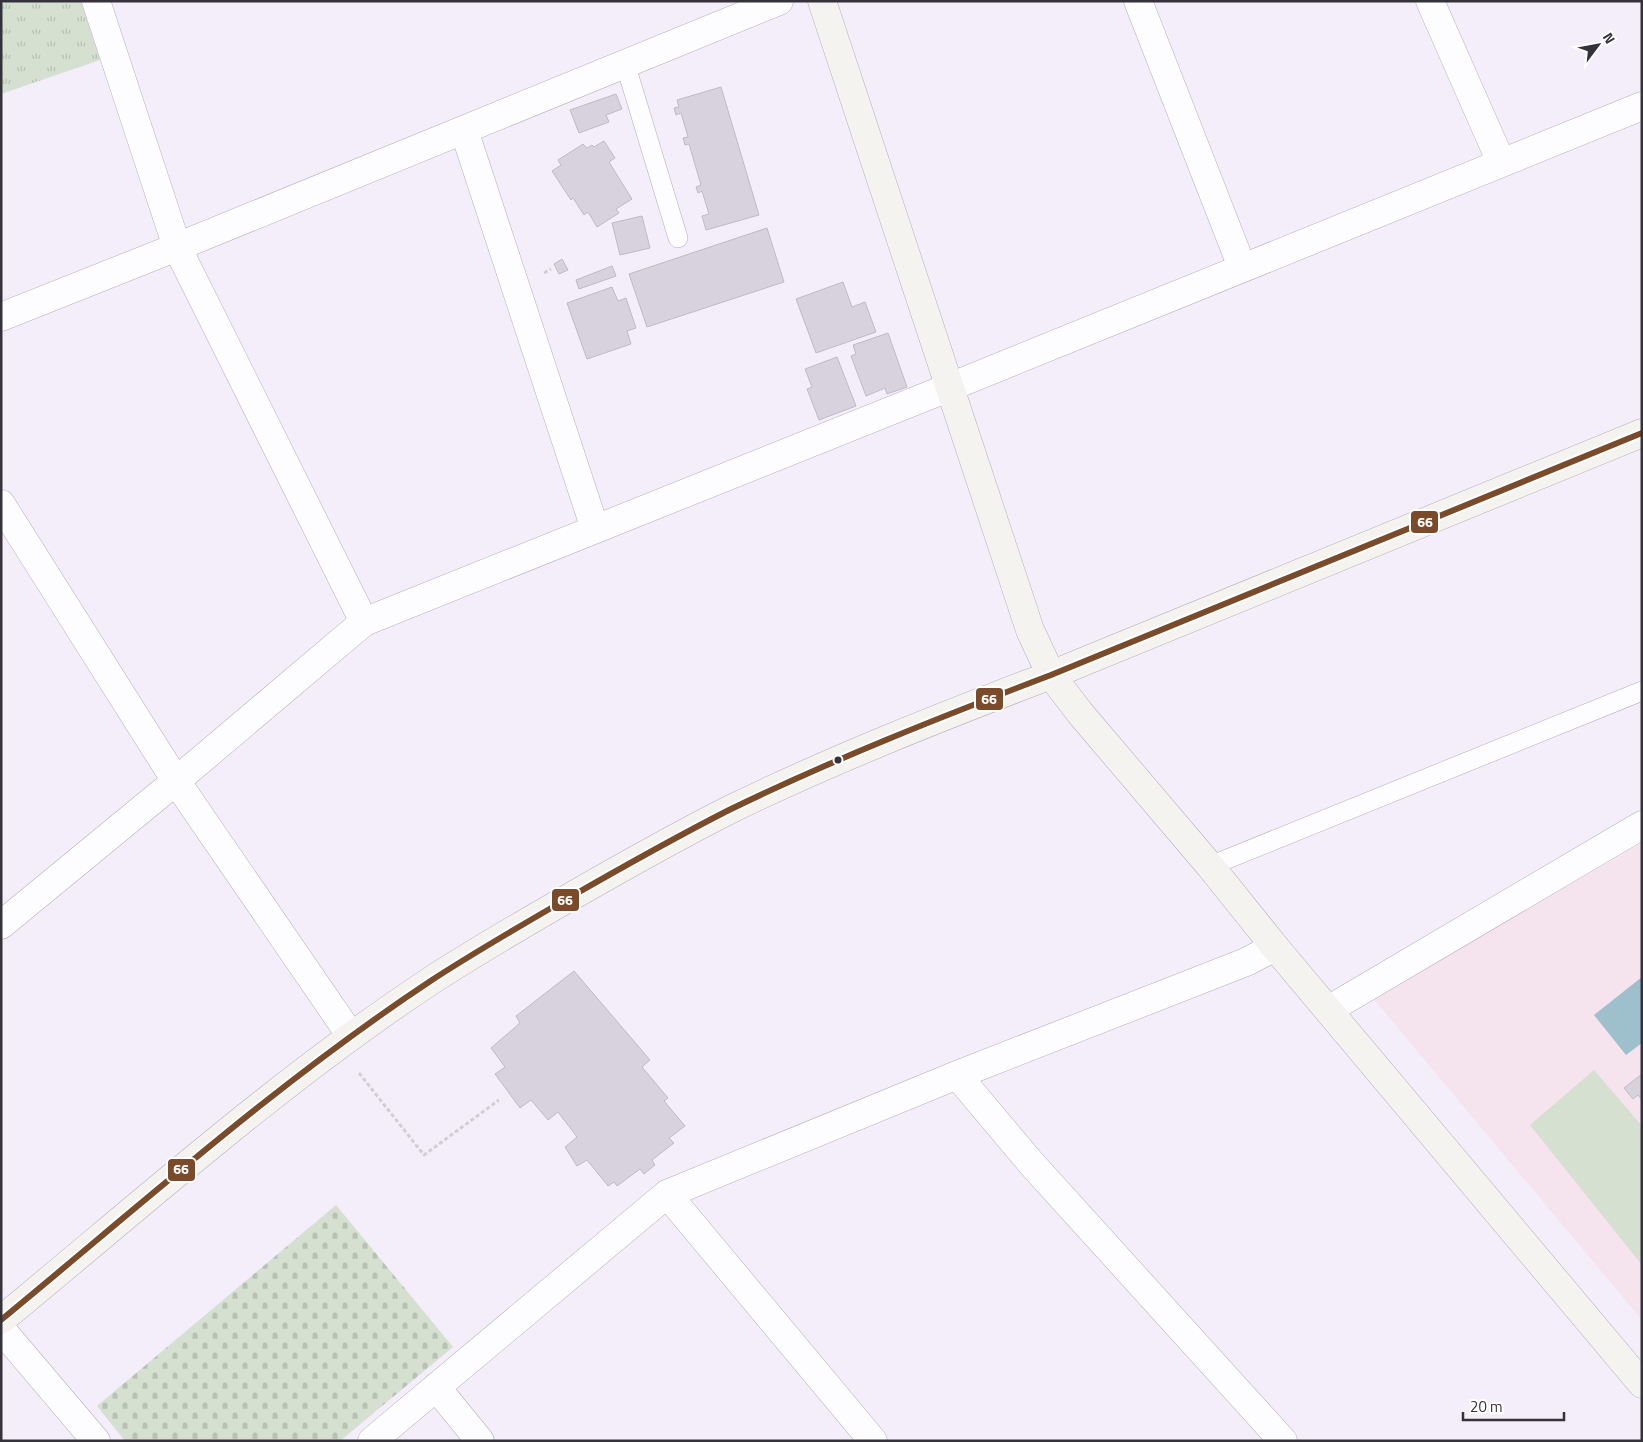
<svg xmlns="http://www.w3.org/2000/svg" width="1643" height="1442" viewBox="0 0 1643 1442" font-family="'Titillium Web',sans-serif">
<defs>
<pattern id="grass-tufts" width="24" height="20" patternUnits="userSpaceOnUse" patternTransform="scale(1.25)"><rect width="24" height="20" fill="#d5e0d1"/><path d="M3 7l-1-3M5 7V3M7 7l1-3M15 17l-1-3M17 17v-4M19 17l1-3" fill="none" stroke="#b7c1b4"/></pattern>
<pattern id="cemetery-stones" width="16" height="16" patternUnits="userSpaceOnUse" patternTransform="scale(1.25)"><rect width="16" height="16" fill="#d5e0d1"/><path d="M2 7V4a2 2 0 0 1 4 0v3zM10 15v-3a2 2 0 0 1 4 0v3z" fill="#b7c1b4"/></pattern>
</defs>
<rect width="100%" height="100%" fill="#f3eef9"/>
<path fill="#f5e4ed" d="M1642 843V1320L1373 998Z"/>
<path fill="url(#grass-tufts)" d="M1 1H81L100 60 1 94Z"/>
<path fill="url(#cemetery-stones)" d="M336 1205 453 1347 340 1441H125L97 1406Z"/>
<path fill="#d5e0d1" d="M1594 1070 1642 1126V1265L1530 1125Z"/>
<path fill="#9ebfcc" d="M1642 977V1043L1626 1055 1594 1015Z"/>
<path fill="#d8d2de" stroke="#bfbac4" d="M721 87 759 215 706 230 702 216 709 214 702 191 698 193 696 187 701 185 689 144 685 145 683 138 688 137 681 113 676 115 674 108 679 107 677 100Z
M616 94 622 109 606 115 609 122 579 133 570 110Z
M604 141 615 158 609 162 632 199 616 209 619 213 597 227 588 212 584 215 573 198 571 200 552 171 561 165 558 160 583 144 587 148 592 145 594 147Z
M642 216 650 248 620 255 612 223Z
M767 228 784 282 647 327 629 274Z
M562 259 568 270 559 274 554 264Z
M612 266 616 276 579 289 576 280Z
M843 282 852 307 865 302 876 332 816 353 796 299Z
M612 287 618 301 626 298 636 328 627 331 631 344 587 359 567 303Z
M888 333 907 387 887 394 885 388 866 396 851 356 856 354 853 345Z
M837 357 856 406 819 420 807 389 812 387 805 369Z
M574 971 650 1060 642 1067 668 1098 664 1101 685 1126 669 1138 674 1143 652 1160 655 1165 644 1174 640 1169 617 1186 614 1182 608 1186 587 1160 577 1166 565 1147 577 1137 558 1112 548 1120 531 1100 520 1108 495 1074 505 1067 491 1048 520 1023 516 1016Z
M1642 1074V1100L1638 1095 1633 1099 1624 1088Z"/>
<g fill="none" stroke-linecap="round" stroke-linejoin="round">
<g stroke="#b4b0b9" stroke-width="20">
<path id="lane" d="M625 63 678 238
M1210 866 1642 691"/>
</g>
<g stroke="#b4b0b9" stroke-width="29">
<path id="street" d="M96 1 177 247 364 622
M1138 1 1242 267
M1430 1 1501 162
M464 130 595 529
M1 317 177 247 779 1
M1 504 176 781 351 1036
M1 925 176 781 364 622 950 387 1642 106
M1328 1010 1642 825
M957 1075 1031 1163 1283 1441
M667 1194 873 1441
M1 1329 96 1441
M436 1387 480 1441
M372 1441 667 1194 957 1075 1246 962 1275 947"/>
</g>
<g stroke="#b4b0b9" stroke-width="29">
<path id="secondary" d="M822 1 1030 630 1051 675 1080 713 1210 866 1275 947 1642 1384
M1 1320C142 1204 279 1081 432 980 475 952 520 926 565 900 619 869 674 838 729 810 834 759 943 716 1051 675L1642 433"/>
</g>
<path stroke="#d1cfd4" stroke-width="3" stroke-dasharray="4 2.5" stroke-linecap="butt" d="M544 273 551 269
M359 1073 424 1155 499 1100"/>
<use href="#lane" stroke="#fdfcfe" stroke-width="19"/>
<use href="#street" stroke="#fdfcfe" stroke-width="28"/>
<use href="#secondary" stroke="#f5f3f0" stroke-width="28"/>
<g stroke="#fff" stroke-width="10">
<path id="bus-1" d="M1 1320C142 1204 279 1081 432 980 475 952 520 926 565 900 619 869 674 838 729 810 834 759 943 716 1051 675L1642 433"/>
</g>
<use href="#bus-1" stroke="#7a4b2a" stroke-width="6"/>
</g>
<circle fill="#36323b" stroke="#fff" stroke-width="2" cx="838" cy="760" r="4.5"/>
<g stroke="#fff" stroke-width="2">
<rect x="1410" y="510" width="29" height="24" rx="5" fill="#7a4b2a"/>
<rect x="975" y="687" width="29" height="24" rx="5" fill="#7a4b2a"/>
<rect x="551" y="888" width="29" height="24" rx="5" fill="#7a4b2a"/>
<rect x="167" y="1158" width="29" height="24" rx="5" fill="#7a4b2a"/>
</g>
<g font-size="14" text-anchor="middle" font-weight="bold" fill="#fff">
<text x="1425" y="527">66</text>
<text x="989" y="704">66</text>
<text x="565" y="905">66</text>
<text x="181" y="1174">66</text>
</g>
<rect width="1643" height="1442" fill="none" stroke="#36323b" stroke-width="5"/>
<g transform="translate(1598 45) rotate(58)" stroke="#ffffff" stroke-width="4" paint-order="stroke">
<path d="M0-4L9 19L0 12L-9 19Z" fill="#36323b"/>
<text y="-8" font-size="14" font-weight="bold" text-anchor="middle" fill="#36323b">N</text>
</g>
<path d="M1463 1412v8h101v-8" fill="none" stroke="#36323b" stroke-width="2.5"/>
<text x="1470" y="1412" font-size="15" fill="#36323b" stroke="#ffffff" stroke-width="4" paint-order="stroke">20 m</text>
</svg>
